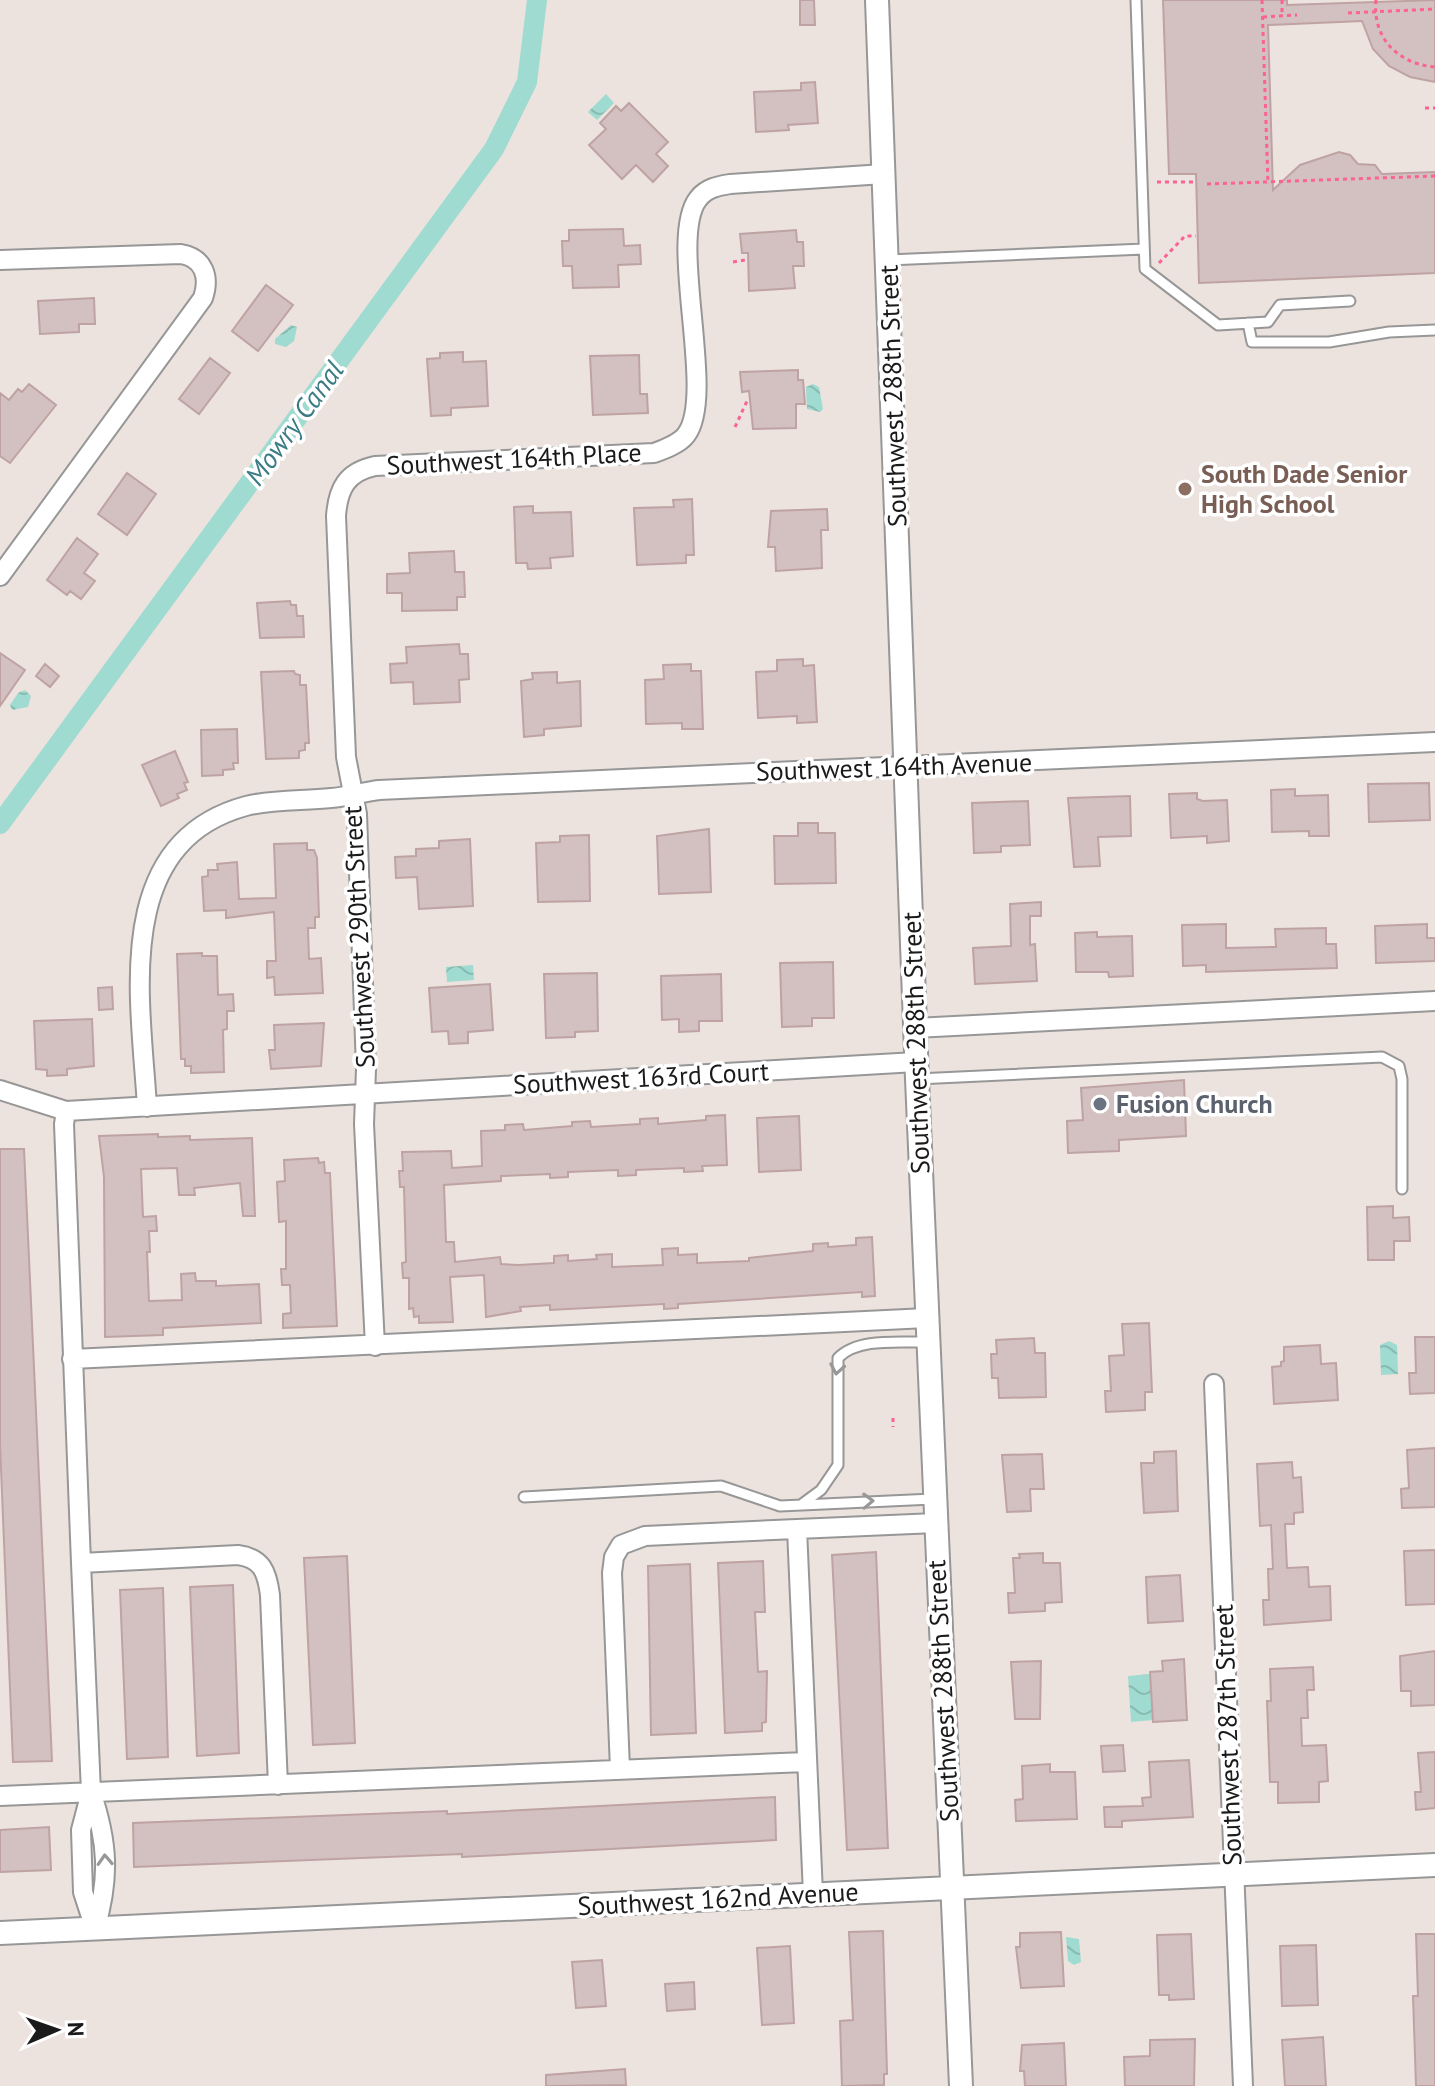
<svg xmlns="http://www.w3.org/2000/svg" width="1435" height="2086" viewBox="0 0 1435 2086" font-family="'PT Sans',sans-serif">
<defs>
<pattern id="water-waves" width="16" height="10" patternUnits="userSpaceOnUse" patternTransform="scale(2)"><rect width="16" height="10" fill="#9fdbd0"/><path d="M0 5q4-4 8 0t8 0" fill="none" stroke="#88bbb2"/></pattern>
</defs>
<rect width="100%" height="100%" fill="#ece3df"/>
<path fill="url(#water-waves)" d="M606 94 614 103 597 120 588 112Z
M291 325 297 327 294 341 286 347 275 344V339Z
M813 384 819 387 823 409 820 412 807 409 806 387Z
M25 690 31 696 28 707 12 710 10 705 18 693Z
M473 965 474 980 447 982 446 967Z
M1389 1341 1397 1345 1398 1374 1381 1375 1380 1345Z
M1150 1674 1153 1720 1131 1722 1128 1676Z
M1066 1937 1079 1939 1081 1962 1074 1965 1068 1961Z"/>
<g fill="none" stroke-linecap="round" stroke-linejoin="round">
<path stroke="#9fdbd0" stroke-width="20" d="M0 824 494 149 527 82 537 0"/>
</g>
<path fill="#d3c0c0" stroke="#bea3a2" stroke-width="2" d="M800 0H814L815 25H800Z
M1163 0H1287V5L1435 0V82L1410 77 1389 66 1373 49 1362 21 1268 25 1273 190 1300 165 1339 152 1350 155 1358 164 1375 165 1382 174 1435 172V273L1199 283 1196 174H1169Z
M815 82 818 123 788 125 789 130 756 132 754 92 801 90V83Z
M629 103 668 142 656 154 668 166 653 182 636 165 622 179 589 145 606 129 600 123 616 106 621 111Z
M623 229 624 246 640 245 641 264 618 265 619 287 573 288 572 266H563L562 241H569V230Z
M796 230 797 242H803L804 266H793L795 288 749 291 748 253H742L740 234Z
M266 285 293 305 258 351 232 331Z
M94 298 95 324H79V332L40 334 38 301Z
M463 352V362L486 361 488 406 451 408V415L431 416 427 359 440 358V353Z
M639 355 640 394H647L648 413 593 415 590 356Z
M210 358 230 373 199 414 179 399Z
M798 370V380H803L805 404H796V428L753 429 749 391 742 392 740 372Z
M29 384 56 405 10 463 0 456V393L9 400 18 389 22 392Z
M127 473 156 494 127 535 98 514Z
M692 499 694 555H686V563L637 565 634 508 674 507 673 500Z
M533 506V513L571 512 573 556 550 558 551 568 528 569 527 563H516L514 507Z
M827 509 828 530H821L822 568 776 571 775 547H768L771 511Z
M77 538 98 554 84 573 95 581 81 599 70 591 67 595 47 580Z
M454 551 455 572H464L465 597H457V610L402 611V593H387V574L410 573 409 553Z
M290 601 291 605H296L297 616H303L304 637 260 638 257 603Z
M459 644 460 654H468L469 679 459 680 460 702 414 704 413 682 391 683 390 664 407 663 406 647Z
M0 653 25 670 0 706Z
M803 659V666L814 665 817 722 797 723V716L758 718 756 672 777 671V660Z
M45 664 59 676 50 687 36 676Z
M691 664V671H701L703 729H682V723L646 724 645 680 664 679 663 665Z
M294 671 295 674 300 675V685H306L309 743H305V750L299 751V758L266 759 261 672Z
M557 672V683L580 681 581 726 544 729V735L524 737 521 681 533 679 532 673Z
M237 729 238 763H233L234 769 223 770V775L202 776 201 730Z
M175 751 188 782 184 783 187 790 177 794 179 798 161 806 142 765Z
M1429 783 1430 820 1369 822 1368 784Z
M1295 789V796L1328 795 1329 836H1309V831L1272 832 1271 790Z
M1197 793V799L1203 801 1227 800 1229 841 1207 843V836L1171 838 1169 794Z
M1130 796 1131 836 1098 837 1100 866 1074 867 1068 798Z
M1028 801 1030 845 1001 846V852L974 853 972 803Z
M798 823H818V833H835L836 883 775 884 774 836H798Z
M709 829 711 892 659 894 657 836Z
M589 835 590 901 538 902 536 843 560 842V836Z
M470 839 473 906 419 909 417 877 396 878 395 857 416 856V849L439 848V841Z
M307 843V850H314L317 858 319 917H315V928H308L309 959 321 958 323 993 275 995 274 977 267 978V961H276L274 912 226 918V910L204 911 202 877 208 876V870H218L217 864 237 862 239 899 276 898 274 844Z
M1041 902V916H1030V945L1035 944 1037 981 975 984 973 948 1011 946 1010 904Z
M1226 924V948L1276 947 1275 929 1326 928V944H1336L1337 968 1206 972V965L1183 966 1182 925Z
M1427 924V938H1435V961L1376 963 1375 926Z
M1097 932V937L1132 936 1133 976 1109 977 1108 972H1076L1075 933Z
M202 953V956H217L218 995 233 994 234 1011H227V1029L223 1030 224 1072 191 1073V1066H185V1059H181L177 954Z
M833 962 834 1018H812V1026L782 1027 780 963Z
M597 973 598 1031 575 1032V1037L546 1038 544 974Z
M721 974 722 1021H699V1031L679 1032V1019L662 1020 661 976Z
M490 984 493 1030 468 1032V1043L449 1044 448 1031 432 1032 429 988Z
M112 987 113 1009 99 1010 98 988Z
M92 1019 94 1066 67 1069V1075L47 1076V1070L36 1069 34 1021Z
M324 1023 321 1066 271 1069 269 1050H275L274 1025Z
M1184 1080 1186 1136 1119 1140V1151L1068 1153 1067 1121 1083 1120 1081 1088Z
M725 1115 727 1165 702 1166 703 1171 684 1172V1168L636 1170V1175L618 1176V1170L568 1172V1177L550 1178V1174L501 1176V1181L444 1185 446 1242H454L455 1262 500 1257 501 1264 518 1265 554 1263V1256L568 1255V1261L597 1259 596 1255 612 1254V1267L663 1265 662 1249 678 1248V1255L697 1254V1263L749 1261V1258L813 1251V1244L828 1243V1247L856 1245V1238L872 1237 875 1296 862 1297V1292L678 1304V1308L664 1309V1304L550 1310V1305L520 1307 521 1311 486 1317 484 1275 450 1277 453 1322 419 1323V1316L414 1317 413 1308 409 1309V1278H403L402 1263 406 1262 404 1187H400L399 1171H403L402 1152 451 1151 452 1168 482 1166 481 1131 505 1130V1125L523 1124 524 1130 572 1126V1122L590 1121 591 1127 640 1124V1119L658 1118V1124L706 1120V1116Z
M799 1116 801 1170 759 1172 757 1118Z
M158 1134V1137L190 1136V1140L252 1138 255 1216H243L240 1183 194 1188 195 1195H179L177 1168 141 1169 143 1217 156 1216 157 1231H149L150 1252H147L149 1301 182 1300 181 1274 195 1273 196 1281H216V1286L259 1284 261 1323 163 1328V1335L105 1337 104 1177 99 1136Z
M0 1149H24L52 1761 13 1762 0 1444Z
M318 1158 319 1163 324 1162 325 1173H330L337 1326 283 1328V1314L291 1313 290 1285H282L281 1269H286V1221L279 1222 277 1182 285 1181 284 1160Z
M1393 1206V1218L1409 1217 1410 1241H1394V1260H1368L1367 1207Z
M1149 1323 1152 1392H1145V1410L1106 1412 1105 1391H1111L1109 1356 1124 1355 1122 1324Z
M1415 1337H1435V1393L1410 1394 1409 1373H1416Z
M1034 1338 1035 1353H1045L1046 1397 999 1398 998 1378H992L991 1354H997L996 1340Z
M1320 1345 1321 1364 1336 1363 1338 1400 1274 1404 1272 1367 1281 1366V1362L1284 1361V1347Z
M1435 1448V1507L1402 1508 1401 1489 1409 1488 1407 1450Z
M1176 1451 1178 1511 1144 1513 1141 1463H1154V1452Z
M1042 1454 1044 1489H1030L1031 1511 1007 1512 1002 1455Z
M1292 1462 1293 1478 1301 1477 1303 1512 1294 1513V1524H1285L1287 1568 1308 1567 1309 1587 1330 1586 1331 1620 1264 1625 1263 1600H1269L1268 1569H1273L1271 1525 1260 1526 1257 1464Z
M1435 1550V1604L1406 1605 1404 1551Z
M876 1552 888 1848 847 1850 832 1555Z
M1043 1553V1563H1060L1062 1602 1045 1603V1611L1009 1613 1008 1593H1015L1013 1558H1020L1019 1554Z
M347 1556 355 1743 313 1745 304 1558Z
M763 1561 765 1612H755L758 1672 767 1671 766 1722 762 1723V1731L725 1733 718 1563Z
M690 1564 696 1733 651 1735 648 1566Z
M1180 1575 1183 1621 1148 1623 1146 1577Z
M233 1585 239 1753 197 1756 190 1587Z
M163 1588 168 1757 127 1759 120 1590Z
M1435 1651V1705L1411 1706V1691H1401L1400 1656Z
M1184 1659 1187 1720 1153 1722 1150 1672 1163 1671 1162 1661Z
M1041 1661 1040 1719H1015L1011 1662Z
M1313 1667 1314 1690H1307L1308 1718H1301L1302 1746 1326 1745 1328 1781 1319 1782V1802L1278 1803V1782H1270L1267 1701H1271L1270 1669Z
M1123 1745 1125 1771 1103 1772 1101 1746Z
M1435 1752V1808L1416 1810 1415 1792H1421L1418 1753Z
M1189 1760 1193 1817 1122 1821V1827H1105L1104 1807 1143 1806 1142 1798 1151 1797 1149 1762Z
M1050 1764V1772H1075L1077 1819 1016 1821 1015 1800 1023 1799 1022 1766Z
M775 1797 776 1840 462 1857V1854L134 1867 133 1823 447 1811V1814Z
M49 1827 51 1870 0 1872V1830Z
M883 1931 887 2074H884V2085L842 2086 840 2021 853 2020 849 1932Z
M1061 1932 1064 1986 1021 1988 1016 1947H1020V1933Z
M1191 1934 1194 1999 1169 2000V1995H1159L1157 1935Z
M1416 1934H1435V2086H1416L1413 1996H1418Z
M1316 1945 1318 2005 1282 2006 1280 1946Z
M790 1946 794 2023 762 2025 757 1948Z
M602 1960 606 2006 576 2008 572 1962Z
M694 1982 695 2009 667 2011 665 1984Z
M1323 2037 1326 2086H1285L1282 2040Z
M1195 2039 1194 2086H1125L1124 2057 1150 2056V2040Z
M1064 2043 1066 2086H1025L1024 2071H1020L1022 2045Z
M625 2069 626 2085 546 2086V2075Z"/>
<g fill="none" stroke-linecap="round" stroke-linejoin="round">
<g stroke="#979797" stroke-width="13">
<path id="service" d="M1136 0 1145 269 1218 325 1268 322 1280 305 1350 301
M888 260 1144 249
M1248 323 1252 342H1329L1389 332 1435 330
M917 1079 1382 1057 1399 1066 1402 1079V1189
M524 1497 721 1486 780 1506 933 1499
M802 1504 821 1490 838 1465V1358C858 1337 900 1343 928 1342"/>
</g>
<g stroke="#979797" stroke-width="22">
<path id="minor" d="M0 260 181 254C204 258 210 277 203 298L0 576
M915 1028 1435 1001
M0 1090 66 1111 64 1124 81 1563
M147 1107C141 1002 110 843 246 806 273 799 303 801 331 798 347 797 363 792 379 790L1435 742
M66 1111 916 1062
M375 1346 364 1124 366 1069 357 814 346 757 336 516C338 488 347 472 375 466L654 453C665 449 679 444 686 435 717 395 667 239 698 199 706 188 718 186 730 184L884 174
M72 1359 927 1318
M1214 1384 1243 2086
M620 1769 612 1573 614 1557 621 1545 645 1536 797 1529
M91 1792C108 1842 110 1878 95 1929
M0 1796 806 1762
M813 1894 797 1529 936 1523
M95 1929 83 1892 81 1830 91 1792 81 1563 238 1555C262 1558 267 1572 270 1595L278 1785"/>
</g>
<g stroke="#979797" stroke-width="26">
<path id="tertiary" d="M877 0 917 1079 961 2086
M0 1933 1435 1865"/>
</g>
<path stroke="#fa6392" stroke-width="3" stroke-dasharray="4 4" stroke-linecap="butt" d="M1262 0 1268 184
M1282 0V16
M1376 0C1372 38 1398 64 1435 67
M1348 13 1435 9
M1263 17 1297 15
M1425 108H1435
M1157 182H1196
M1207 184 1435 176
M733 262 745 260
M1159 263 1185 236H1196
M735 427 748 399
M893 1418V1427"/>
<use href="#service" stroke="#fff" stroke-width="9"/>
<use href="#minor" stroke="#fff" stroke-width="18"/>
<use href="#tertiary" stroke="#fff" stroke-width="22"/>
</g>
<defs><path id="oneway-chevron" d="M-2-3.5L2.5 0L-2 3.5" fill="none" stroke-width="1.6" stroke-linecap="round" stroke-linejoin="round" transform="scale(2)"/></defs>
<g stroke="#989898">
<use href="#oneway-chevron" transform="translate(837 1369) rotate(100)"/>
<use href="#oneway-chevron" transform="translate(868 1501) rotate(-2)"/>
<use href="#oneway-chevron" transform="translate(105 1860) rotate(-93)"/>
</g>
<circle fill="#8d6e63" stroke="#fff" stroke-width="3" cx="1185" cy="489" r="8"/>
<circle fill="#6b7280" stroke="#fff" stroke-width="3" cx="1100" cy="1104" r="8"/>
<g text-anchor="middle" stroke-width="7" stroke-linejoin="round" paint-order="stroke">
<g font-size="26" fill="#1a1a1a" stroke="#fff">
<text transform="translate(893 396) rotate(-92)" y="9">Southwest 288th Street</text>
<text transform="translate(514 459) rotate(-3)" y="9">Southwest 164th Place</text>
<text transform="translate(894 767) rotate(-2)" y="9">Southwest 164th Avenue</text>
<text transform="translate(359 937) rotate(-93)" y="9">Southwest 290th Street</text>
<text transform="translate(916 1043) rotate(-92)" y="9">Southwest 288th Street</text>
<text transform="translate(641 1078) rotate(-3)" y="9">Southwest 163rd Court</text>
<text transform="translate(943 1691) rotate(-93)" y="9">Southwest 288th Street</text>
<text transform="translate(1228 1735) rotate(-92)" y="9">Southwest 287th Street</text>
<text transform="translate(718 1899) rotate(-3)" y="9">Southwest 162nd Avenue</text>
</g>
<g font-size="26" font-weight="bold" fill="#785e54" stroke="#fff" text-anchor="start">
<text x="1201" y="483">South Dade Senior<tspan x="1201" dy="30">High School</tspan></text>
</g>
<g font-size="26" font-weight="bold" fill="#5b616d" stroke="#fff" text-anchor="start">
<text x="1116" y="1113">Fusion Church</text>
</g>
<g font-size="28" font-style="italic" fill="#3a7c83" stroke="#fff">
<text transform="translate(294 423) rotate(-54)" y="10">Mowry Canal</text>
</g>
</g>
<g transform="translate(56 2030) rotate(88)" stroke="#ffffff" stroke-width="6" paint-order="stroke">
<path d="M0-6L14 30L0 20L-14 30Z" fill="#1a1a1a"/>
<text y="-12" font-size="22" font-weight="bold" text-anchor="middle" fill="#1a1a1a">N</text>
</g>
</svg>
